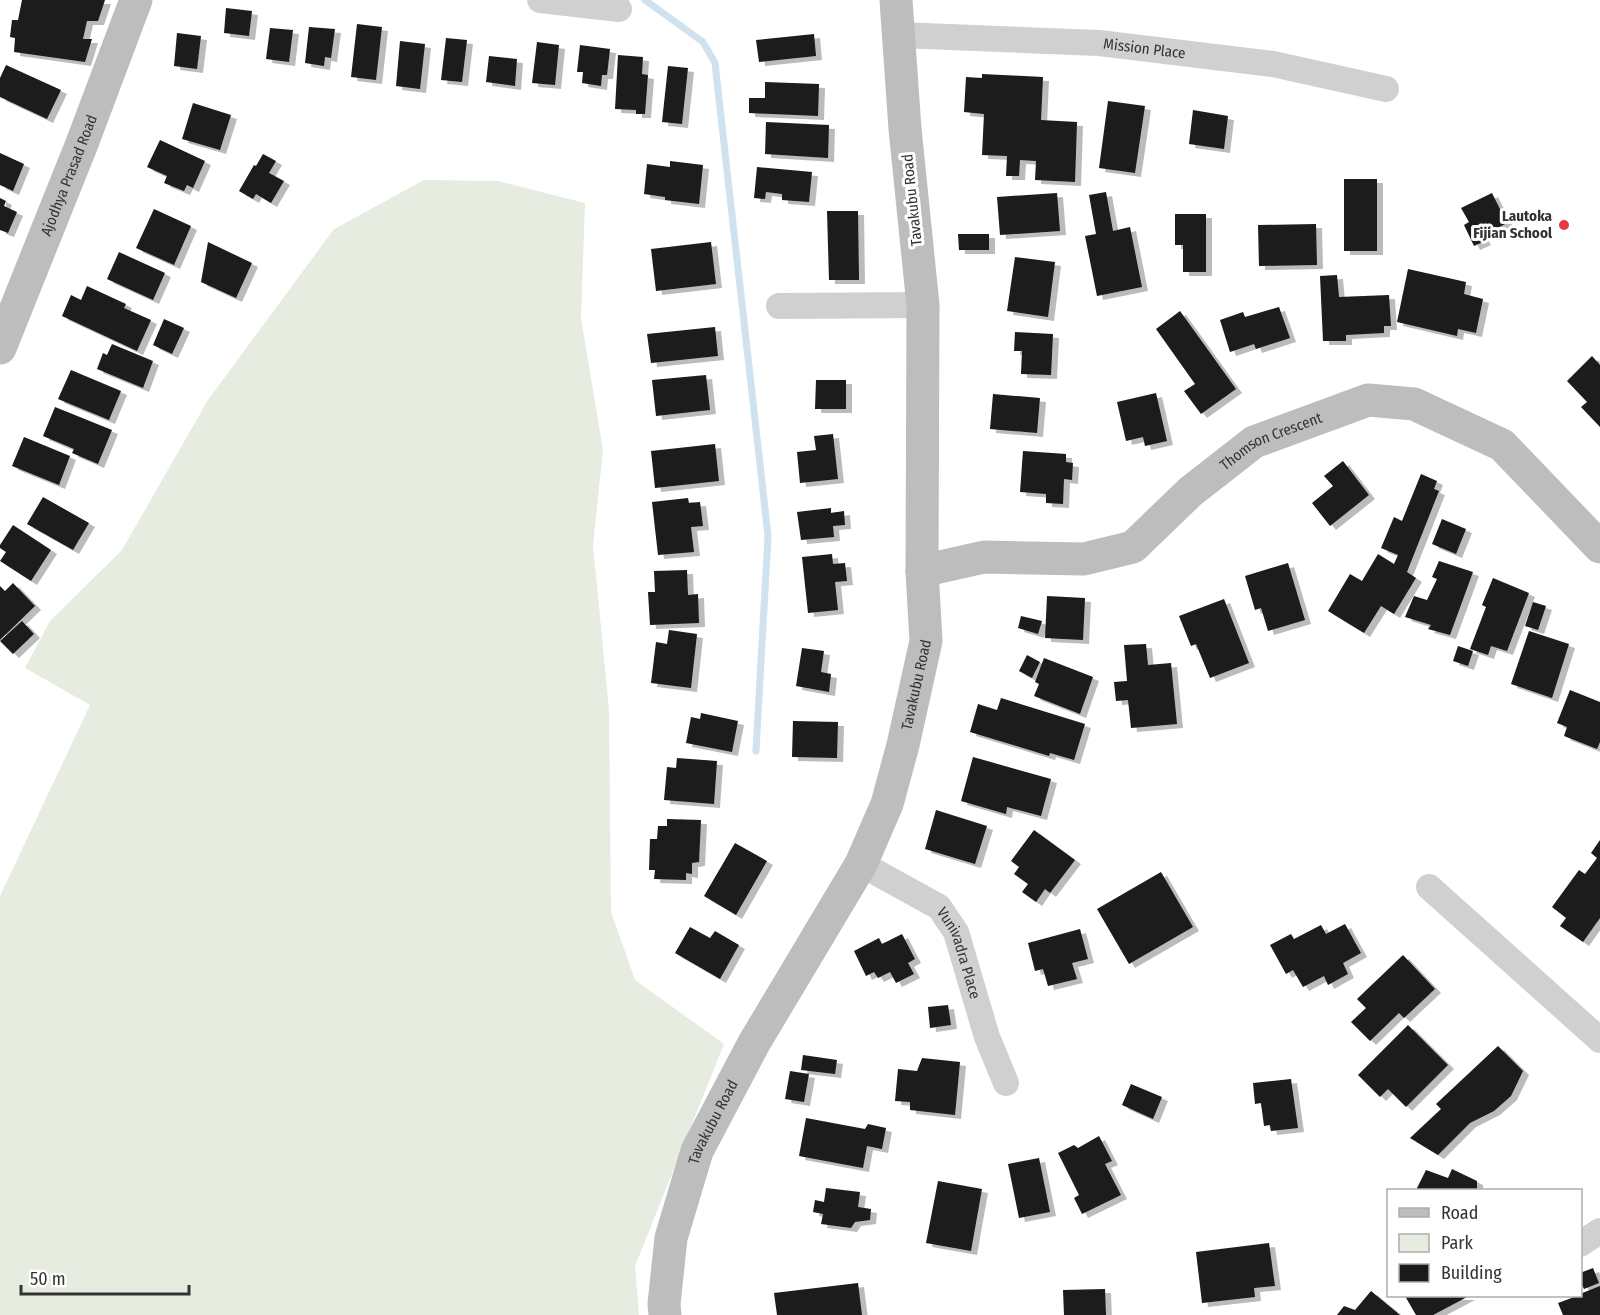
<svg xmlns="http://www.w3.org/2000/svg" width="1600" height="1315" font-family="'Fira Sans Condensed',sans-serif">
<defs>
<filter id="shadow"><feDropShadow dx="6" dy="4" stdDeviation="0" flood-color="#0004"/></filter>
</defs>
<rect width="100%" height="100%" fill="#fff"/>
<path fill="#e6ecdf" d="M424,180L498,181L585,203L581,318L603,450L593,545L609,710L611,912L635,980L724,1044L635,1266L639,1315H0V896L90,705L25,668L50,621L122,550L208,400L334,229Z"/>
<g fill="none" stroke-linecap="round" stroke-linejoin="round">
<path stroke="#cfe2ee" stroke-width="7" d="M645,0L703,42L715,63L768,536L756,751"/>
</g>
<path fill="#1a1a1a" filter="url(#shadow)" d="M22,0H105L98,21H87L83,39H92L85,62L14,52L15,38L10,37L12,20H18Z
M226,8L252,11L249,36L224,33Z
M357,24L382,27L376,80L351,77Z
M309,27L335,29L331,58L325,57L324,66L305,63Z
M270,28L293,30L289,62L266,59Z
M177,33L201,36L197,69L174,66Z
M814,34L816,56L759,62L756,40Z
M446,38L467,40L462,82L441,80Z
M400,41L425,44L420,89L396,86Z
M537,42L559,45L555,85L532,83Z
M580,45L610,49L607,75H602L601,86L582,83L583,72H577Z
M618,55L643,57L642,74L648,75L645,114H636V110L615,109Z
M489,56L517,59L515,86L486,82Z
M6,65L61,90L47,119L0,97V78Z
M668,66L688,68L682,124L662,122Z
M982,74L1043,77L1041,120L1077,122L1075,182L1035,180L1036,161L1020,160L1019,176H1006L1007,156L982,155L984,114L964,112L966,77L982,78Z
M765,82L819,84L818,116L749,113V98H765Z
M1108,101L1145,106L1135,173L1099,168Z
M193,103L231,115L220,150L182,139Z
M1193,110L1228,116L1224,149L1189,144Z
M766,122L829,125L828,158L765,154Z
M160,140L205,161L193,188L187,185L184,191L164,183L167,176L147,167Z
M0,153L24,164L13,191L0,185Z
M263,154L276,161L269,173L284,181L271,203L256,194L253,199L239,191L254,165L256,166Z
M670,161L703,165L699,204L665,200V197L644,194L647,164L670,167Z
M757,167L812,172L809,202L782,200V194L766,192L765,199L754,198Z
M1344,179H1377V251H1344Z
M1106,192L1113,231L1130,227L1142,287L1097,296L1085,236L1096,234L1089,195Z
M1057,193L1060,231L1000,235L997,197Z
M1492,193L1507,223L1482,236L1485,241L1474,246L1464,225L1469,222L1461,208Z
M0,198L6,201L4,206L17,212L8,233L0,230Z
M154,209L191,226L174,265L136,248Z
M827,211H858L859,280H829Z
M1175,214H1206V272H1183V245H1175Z
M1316,224L1317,265L1259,266L1258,225Z
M958,234H989V250H959Z
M208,242L252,263L236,298L201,282Z
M711,242L716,284L656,291L651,249Z
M119,252L165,273L153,300L107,279Z
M1015,257L1055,262L1048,317L1007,311Z
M1408,269L1466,282L1464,294L1483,299L1476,333L1458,329L1457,336L1397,322Z
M1337,275L1339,297L1389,295L1391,326H1384V333L1346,335V341H1323L1320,276Z
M87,286L126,304L124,308L151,320L137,351L62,316L71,295L81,300Z
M1279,307L1290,338L1256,349L1254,344L1230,352L1220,320L1243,312L1245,317Z
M1180,311L1236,389L1201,414L1184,391L1195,384L1156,329Z
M164,319L184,328L172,354L153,345Z
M715,327L718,356L651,363L647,334Z
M1015,332L1053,334L1051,375L1021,374L1022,351H1014Z
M112,344L153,361L143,388L97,369L103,353L107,355Z
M1592,356L1600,365V427L1581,407L1587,402L1567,381Z
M71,370L121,391L109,420L58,399Z
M706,375L710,410L656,416L652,380Z
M816,380H846V409H815Z
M1156,393L1167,441L1145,446L1143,437L1126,441L1117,402Z
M993,394L1040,398L1037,433L990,429Z
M55,407L112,430L98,464L72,453L74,449L43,436Z
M833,434L838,479L800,483L797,452L816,450L814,436Z
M24,437L70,456L59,485L12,466Z
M715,444L719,481L655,488L651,451Z
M1023,451L1066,454V462L1073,463L1072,480L1064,479L1063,504L1046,503V494L1020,492Z
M1343,461L1369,495L1330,526L1312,503L1333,486L1324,476Z
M1421,474L1437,481L1434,489L1439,491L1407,572L1416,578L1394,614L1381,606L1364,633L1328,611L1350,574L1362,581L1378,554L1394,564L1398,555L1381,548L1394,517L1402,521Z
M43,497L89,523L73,550L27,524Z
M688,498L689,503L700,502L703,526L691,527L694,552L658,555L652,502Z
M831,508V513L844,511L845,525L833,526L834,537L801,540L797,512Z
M1442,519L1466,529L1456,554L1432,544Z
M13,525L51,550L31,581L0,561L6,552L0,548V545Z
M832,554L833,564L845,563L847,581L835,582L838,610L808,613L802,557Z
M1439,561L1473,572L1450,635L1428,629L1431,625L1405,617L1414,596L1427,600L1437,579L1432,577Z
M1288,563L1305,620L1268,631L1261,608L1255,610L1245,576Z
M687,570L688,595L698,594L699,623L650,625L648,592H655L654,571Z
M1493,578L1529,593L1507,651L1491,646L1488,655L1470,649L1486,607L1482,605Z
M13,583L35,606L0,640V586L5,591Z
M1047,596L1085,598L1083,640L1045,638Z
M1224,599L1249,663L1210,678L1196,644L1191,646L1179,616Z
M1533,602L1546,606L1538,630L1525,626Z
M1021,616L1042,621L1038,634L1018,628Z
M22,621L34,634L13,654L0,641Z
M669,630L697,634L691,688L651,683L656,642L667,644Z
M1529,631L1569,644L1552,698L1511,684Z
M1146,644L1148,665L1171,663L1177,724L1131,728L1128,700L1116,701L1114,682L1127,681L1124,645Z
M1458,646L1473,651L1468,666L1453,661Z
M802,648L824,651L821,672L831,674L829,692L796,686Z
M1027,655L1040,662L1032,678L1019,671Z
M1044,658L1093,677L1080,714L1034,696L1039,684L1035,682Z
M1570,690L1600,702V742L1597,749L1564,736L1567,727L1557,723Z
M1001,698L1085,724L1074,760L1050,753L1049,756L970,732L978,704L997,710Z
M701,713L738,721L732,752L686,743L691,717L700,719Z
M793,721L838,722L837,758L792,757Z
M973,757L1051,779L1041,816L1007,807L1006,814L961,801Z
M677,758L717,761L714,804L664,800L667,767L676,768Z
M936,810L987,826L975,864L925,849Z
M667,819L701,820L699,862L692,863V874L686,873V880L654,879L655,870H649L650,839H657L658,826H667Z
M1034,830L1075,860L1050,893L1045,889L1036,902L1022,892L1028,884L1014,874L1019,867L1011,861Z
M1600,840V918L1583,942L1560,926L1566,918L1552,907L1579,870L1585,874L1597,858L1591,853Z
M735,843L767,861L736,915L704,896Z
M1161,872L1193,927L1129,964L1097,909Z
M1345,924L1361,953L1343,963L1348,974L1328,985L1324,976L1303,987L1293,970L1286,974L1270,945L1291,934L1294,939L1321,925L1326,934Z
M690,927L710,938L715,931L739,945L720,979L675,953Z
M1080,929L1088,959L1072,963L1077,979L1048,986L1043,969L1035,971L1028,943Z
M902,934L915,959L908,963L914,974L896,983L890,972L878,978L874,972L866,976L854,951L879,938L882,944Z
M1403,955L1435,989L1404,1018L1399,1013L1370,1041L1351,1022L1366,1008L1357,999Z
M948,1005L951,1025L930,1028L928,1007Z
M1408,1025L1448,1065L1406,1107L1388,1089L1380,1097L1358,1075Z
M1498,1046L1523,1071L1511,1096L1494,1111L1470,1123L1438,1155L1410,1138L1441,1109L1436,1104Z
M803,1055L837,1060L835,1074L801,1070Z
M922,1058L960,1062L955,1115L910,1110V1102L895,1101L898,1069L917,1071Z
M790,1071L809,1074L804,1102L785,1099Z
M1291,1079L1298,1128L1271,1131L1270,1125L1264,1126L1261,1103L1255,1104L1253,1083Z
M1131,1084L1162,1097L1153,1119L1122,1105Z
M806,1118L865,1129L868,1124L886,1128L882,1149L867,1146L863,1168L799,1156Z
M1099,1136L1112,1161L1105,1164L1121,1195L1082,1214L1074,1198L1079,1195L1058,1153L1074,1145L1078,1148Z
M1039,1158L1050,1212L1019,1218L1008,1164Z
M1452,1169L1477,1181V1190H1416L1426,1170L1448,1178Z
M938,1181L982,1189L971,1251L926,1243Z
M826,1188L860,1192L858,1207L871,1209L870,1220L855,1222L851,1228L821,1224L823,1214L813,1212L815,1200L824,1202Z
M1269,1243L1275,1286L1254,1288L1255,1297L1202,1303L1196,1252Z
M1593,1268L1599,1283L1584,1289L1580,1281V1273Z
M858,1283L862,1315H777L774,1293Z
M1600,1286V1315H1563L1558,1303L1577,1296H1580V1294Z
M1105,1289L1106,1315H1064L1063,1290Z
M1371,1291L1400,1315H1337L1344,1306L1355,1310Z
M1405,1296H1469L1433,1315H1416Z"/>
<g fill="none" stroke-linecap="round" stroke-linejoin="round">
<g stroke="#d0d0d0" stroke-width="26">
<path d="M540,0L619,9"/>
<path id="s1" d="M899,35L1099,43L1273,64L1386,89"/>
<path d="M779,306L923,305"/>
<path id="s2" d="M861,864L939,907L956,932L987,1037L1006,1083"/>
<path d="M1429,887L1600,1040"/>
<path d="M1580,1244L1600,1231"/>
</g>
<g stroke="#bdbdbd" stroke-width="33">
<path id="s3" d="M0,348L81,146L136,0"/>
<path id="s4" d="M922,571L984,557L1084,559L1133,547L1190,492L1254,442L1368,400L1414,404L1502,445L1600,547"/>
<path id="s5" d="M665,1315L664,1304L671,1238L697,1151L754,1043L861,864L887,804L903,745L926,641L922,571L923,305L905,129L896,0"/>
</g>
</g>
<circle fill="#e63946" stroke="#fff" stroke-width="2" cx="1564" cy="225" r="6"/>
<g text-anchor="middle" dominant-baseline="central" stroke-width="6" stroke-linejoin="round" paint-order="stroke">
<g font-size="15" fill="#333" stroke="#fff">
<text stroke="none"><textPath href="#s1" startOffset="246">Mission Place</textPath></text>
<text stroke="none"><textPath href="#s3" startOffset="186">Ajodhya Prasad Road</textPath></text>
<text transform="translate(912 200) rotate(-96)">Tavakubu Road</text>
<text stroke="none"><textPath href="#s4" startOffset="390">Thomson Crescent</textPath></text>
<text stroke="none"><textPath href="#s5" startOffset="687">Tavakubu Road</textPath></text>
<text stroke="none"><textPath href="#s2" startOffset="140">Vunivadra Place</textPath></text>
<text stroke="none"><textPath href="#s5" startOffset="201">Tavakubu Road</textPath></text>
</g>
<g font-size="15" font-weight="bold" fill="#333" stroke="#fff" text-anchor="end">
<text x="1552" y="216">Lautoka<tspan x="1552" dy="17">Fijian School</tspan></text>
</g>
</g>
<rect x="1387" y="1189" width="195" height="108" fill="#ffffff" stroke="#adadad" stroke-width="1.5"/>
<rect x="1399" y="1208" width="30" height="9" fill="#bdbdbd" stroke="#adadad" stroke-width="1.5"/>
<text x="1441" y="1219" font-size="18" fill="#333333">Road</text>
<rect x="1399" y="1234" width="30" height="18" fill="#e6ecdf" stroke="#adadad" stroke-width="1.5"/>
<text x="1441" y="1249" font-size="18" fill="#333333">Park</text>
<rect x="1399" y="1264" width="30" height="18" fill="#1a1a1a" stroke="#adadad" stroke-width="1.5"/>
<text x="1441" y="1279" font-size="18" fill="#333333">Building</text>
<path d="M21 1285v9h168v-9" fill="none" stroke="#333333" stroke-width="3"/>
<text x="30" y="1285" font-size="18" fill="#333333" stroke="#ffffff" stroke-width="4.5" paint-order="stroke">50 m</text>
</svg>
